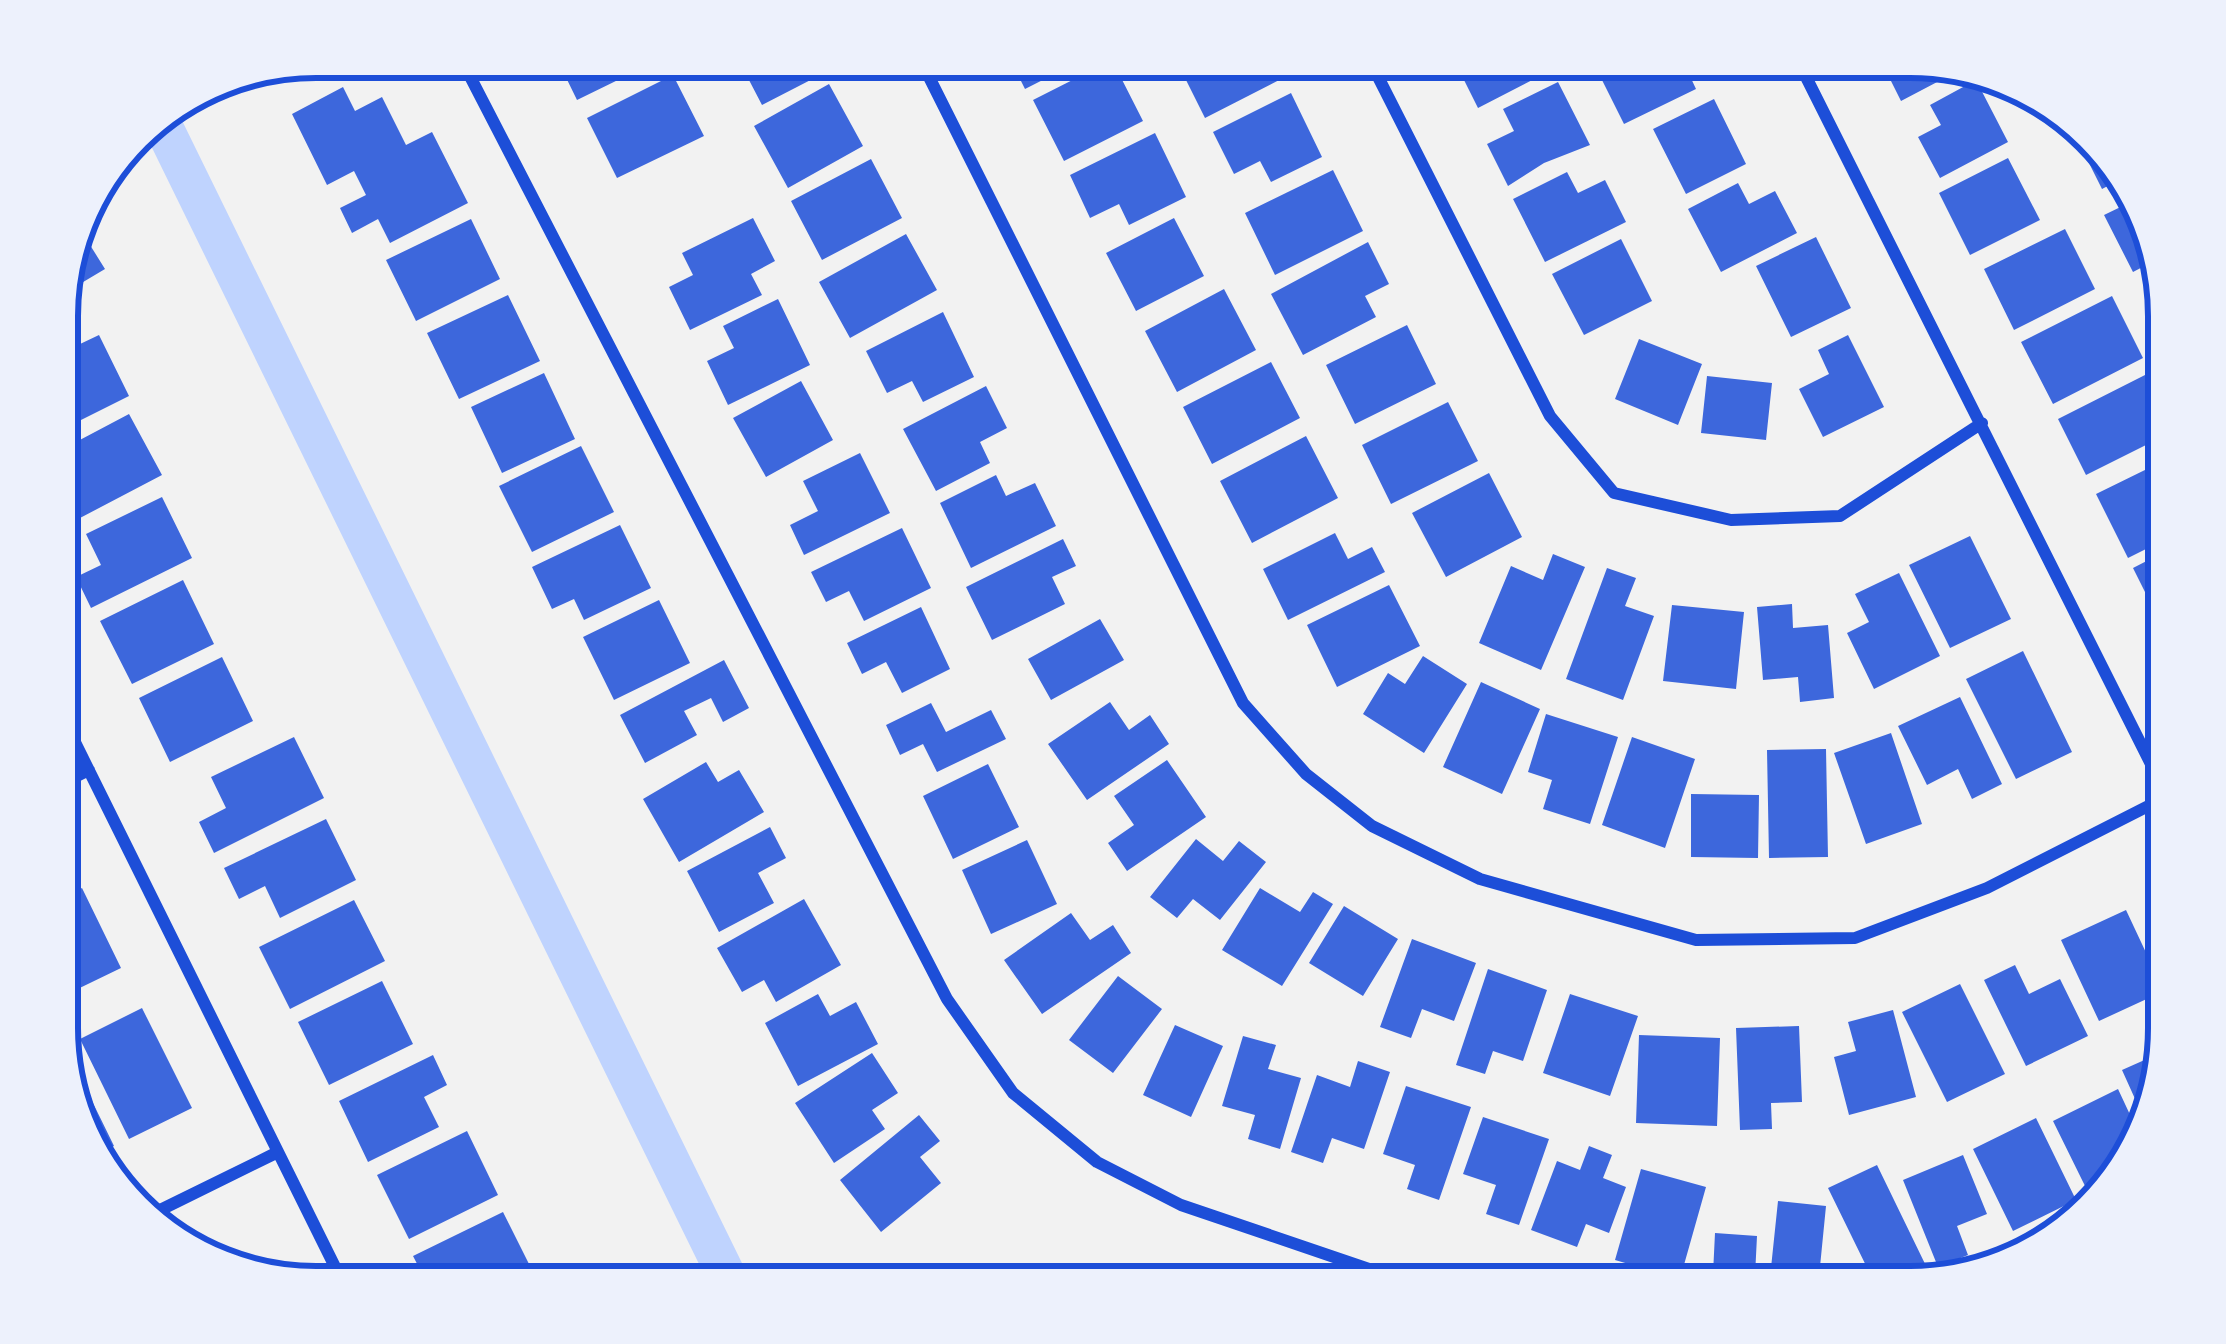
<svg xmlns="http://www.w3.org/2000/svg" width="2226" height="1344" font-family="'Public Sans',sans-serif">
<rect width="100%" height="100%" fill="#f2f2f2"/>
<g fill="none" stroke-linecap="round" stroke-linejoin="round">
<path stroke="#bfd3fe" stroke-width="39" d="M151,118L164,128L732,1287"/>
</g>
<path fill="#3d67dc" d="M556,57H665L577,100Z
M737,57H821L828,71L762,105Z
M1009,57H1088L1025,89Z
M1275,57L1285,77L1205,118L1175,58Z
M1474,57H1535L1544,74L1478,108L1457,66Z
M1608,57H1681L1696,89L1624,124L1594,64Z
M1907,57H1911L1960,70L1901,101L1886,71Z
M1112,60L1143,121L1064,161L1033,100Z
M673,75L704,136L617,178L587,118Z
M1976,80L2008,142L1940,178L1918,137L1941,125L1930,105Z
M1558,82L1590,145L1544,163L1508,186L1487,144L1514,131L1503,109Z
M829,84L863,146L788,188L754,126Z
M343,87L355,111L382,97L406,145L432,132L468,203L390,243L378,219L352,233L340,208L366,195L354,171L327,185L292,114Z
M1291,93L1322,157L1271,182L1260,161L1234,174L1213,132Z
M1714,99L1746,164L1686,194L1653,129Z
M2080,129L2126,173L2127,176L2102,189L2074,133Z
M1155,133L1186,197L1129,225L1119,204L1090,218L1070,175Z
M2008,158L2040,220L1970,255L1939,193Z
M871,159L902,218L822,260L791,201Z
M1333,170L1363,231L1275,275L1245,213Z
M1567,172L1578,193L1605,180L1626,222L1545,262L1513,199Z
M1738,183L1749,204L1775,191L1797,233L1721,272L1688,209Z
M2135,200L2156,260L2133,272L2104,215Z
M753,218L775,261L751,274L762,295L690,330L669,287L693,275L682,253Z
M1174,218L1204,276L1136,311L1106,253Z
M471,219L500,279L416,321L386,260Z
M80,229L105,269L63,294L80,322L59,335V283L74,232Z
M2065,229L2095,289L2014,330L1984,269Z
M906,234L937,290L850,338L819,282Z
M1816,237L1851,308L1791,337L1756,266Z
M1621,239L1652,301L1584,335L1552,274Z
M1368,242L1389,284L1365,296L1376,317L1303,355L1271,294Z
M1224,289L1256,350L1177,392L1145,331Z
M508,295L540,361L459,399L427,333Z
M2112,296L2143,358L2053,404L2021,342Z
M2168,297V341L2151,306Z
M778,299L810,365L728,405L707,361L734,348L723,326Z
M943,312L974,377L923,402L912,381L887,393L866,351Z
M1407,325L1436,384L1355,424L1326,365Z
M99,335L129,396L59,431V354Z
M1848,335L1884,407L1823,437L1799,389L1829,374L1818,350Z
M1639,339L1702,364L1678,425L1615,399Z
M1271,362L1300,418L1212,464L1183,407Z
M544,373L575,439L502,473L471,407Z
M2145,375L2168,423V434L2086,475L2058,419Z
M1707,376L1772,383L1766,440L1701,433Z
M801,381L833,440L766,477L733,418Z
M986,386L1007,428L980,442L990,463L936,491L903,429Z
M1448,402L1478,461L1391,504L1362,445Z
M129,414L162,475L59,529V451Z
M1306,436L1338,498L1252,543L1220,481Z
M581,446L614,512L532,552L499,486Z
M860,453L890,513L804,555L790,525L818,511L803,481Z
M2149,468L2159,490L2168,485V538L2128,558L2096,494Z
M1489,473L1522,537L1446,577L1412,513Z
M996,475L1006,496L1035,483L1056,526L971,568L940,503Z
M162,497L192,558L91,608L76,577L101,565L86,534Z
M620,525L651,588L584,620L574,599L552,609L532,567Z
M902,528L931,588L864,621L849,591L826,602L811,572Z
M1335,533L1348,559L1372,547L1385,572L1288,620L1263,569Z
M1970,536L2011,619L1950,648L1909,565Z
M1063,539L1076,566L1052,577L1065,604L992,640L966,587Z
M2168,550V605L2155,612L2133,568Z
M1553,554L1585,567L1541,670L1479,643L1511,566L1543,580Z
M1607,568L1636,578L1625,606L1654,616L1623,700L1566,679Z
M1899,573L1940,656L1874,689L1847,633L1869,622L1855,594Z
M183,580L214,644L132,684L100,621Z
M1389,585L1420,646L1337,687L1307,625Z
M659,600L690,663L614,700L583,637Z
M1792,604L1793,628L1828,625L1834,698L1800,702L1798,677L1763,680L1757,607Z
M1672,605L1744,612L1736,689L1663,681Z
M921,607L950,669L902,693L886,662L862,674L847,643Z
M1100,619L1124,660L1051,700L1028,659Z
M2023,651L2072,752L2016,779L1966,679Z
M1423,656L1467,684L1424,753L1363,714L1388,673L1405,684Z
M222,657L253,721L170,762L139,698Z
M724,660L749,708L723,722L711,698L684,711L697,735L645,763L620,715Z
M1481,682L1540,709L1502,794L1443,767Z
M1960,697L2002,784L1972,799L1958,769L1927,785L1898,726Z
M1110,702L1129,730L1150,715L1169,744L1087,800L1048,744Z
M931,703L946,732L991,710L1006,739L937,772L923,744L900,755L886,725Z
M1546,714L1618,737L1590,824L1543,809L1552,780L1528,772Z
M1891,733L1922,824L1866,844L1834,753Z
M294,737L324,798L214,853L199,822L226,808L211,777Z
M1632,737L1695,759L1665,848L1602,825Z
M1826,749L1828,857L1769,858L1767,750Z
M1167,760L1206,817L1127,871L1108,843L1134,825L1114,796Z
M706,762L718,782L739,770L764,812L679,862L643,799Z
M988,764L1019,827L953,859L923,796Z
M1691,794L1759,795L1758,858L1691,857Z
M326,819L356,880L280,918L265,886L239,899L224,868Z
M770,827L786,858L758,873L774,903L719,932L687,871Z
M1196,839L1223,861L1239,841L1266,862L1220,920L1193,899L1177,918L1150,897Z
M1027,840L1057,904L991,934L962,870Z
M82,888L121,968L59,998V900Z
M1260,888L1300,912L1313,892L1333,904L1282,986L1222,950Z
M804,899L841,965L776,1002L764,980L742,992L717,948Z
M354,900L385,961L290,1009L259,947Z
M1344,906L1398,939L1363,996L1309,963Z
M2126,910L2164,991L2099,1021L2061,940Z
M1071,913L1090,940L1113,925L1131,953L1042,1014L1004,960Z
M2168,915V965L2149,924Z
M1412,939L1476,963L1454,1021L1422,1009L1411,1038L1380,1027Z
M2015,965L2029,994L2060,979L2088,1036L2026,1066L1984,980Z
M1488,969L1547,990L1523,1061L1493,1051L1485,1074L1456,1065Z
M1118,976L1162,1009L1113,1073L1069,1040Z
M382,981L413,1044L329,1085L298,1022Z
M1960,984L2005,1074L1947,1102L1902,1012Z
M818,994L830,1016L856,1002L878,1044L798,1086L765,1023Z
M1570,994L1638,1016L1610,1096L1543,1073Z
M142,1008L192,1108L129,1139L80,1039Z
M1893,1010L1916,1097L1849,1115L1834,1057L1856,1051L1848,1022Z
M1175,1025L1223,1046L1191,1117L1143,1095Z
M1799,1026L1802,1102L1771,1103L1772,1129L1740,1130L1736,1028Z
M1639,1035L1720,1038L1717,1126L1636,1123Z
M1243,1036L1276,1045L1268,1069L1301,1078L1280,1149L1248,1139L1255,1115L1222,1106Z
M2167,1050L2145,1121L2122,1070Z
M68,1052L114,1146L94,1156L59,1061V1056Z
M872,1053L898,1093L872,1110L885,1129L834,1163L795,1103Z
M433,1055L447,1085L424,1097L439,1127L368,1162L339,1101Z
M1358,1061L1390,1072L1364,1149L1332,1138L1323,1163L1291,1152L1317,1075L1350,1087Z
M1406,1086L1471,1107L1439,1200L1407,1189L1415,1165L1383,1154Z
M2118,1089L2139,1134L2118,1145L2128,1164L2086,1188L2053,1121Z
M919,1115L940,1141L920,1157L941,1183L881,1232L840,1180Z
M1483,1117L1549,1139L1519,1225L1486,1214L1496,1185L1463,1174Z
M2036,1118L2076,1200L2013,1231L1973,1149Z
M467,1131L498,1195L409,1239L377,1175Z
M1589,1146L1612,1155L1603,1178L1626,1187L1609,1233L1586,1224L1577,1247L1531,1230L1557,1161L1580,1170Z
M1963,1155L1987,1214L1957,1226L1968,1255L1938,1267L1903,1180Z
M1877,1165L1928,1270L1892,1286H1876L1828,1188Z
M1641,1169L1706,1187L1680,1279L1615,1260Z
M1778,1201L1826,1206L1818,1287H1769Z
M503,1212L533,1272L503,1287H429L413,1256Z
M1715,1233L1757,1236L1755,1276L1713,1274Z"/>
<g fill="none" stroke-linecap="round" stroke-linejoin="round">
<path stroke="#1d4ed8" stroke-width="12" d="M460,57L947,999L1013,1093L1097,1162L1181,1205L1422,1287
M919,57L1243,703L1306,774L1372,826L1480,879L1696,940L1855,938L1987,888L2168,796
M1368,57L1550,416L1614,493L1731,520L1840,516L1982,423
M1796,57L2167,796
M59,710L345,1287
M59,785L89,770
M148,1216L278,1152"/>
</g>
<path d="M0 0H2226V1344H0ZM316 78H1910A238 238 0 0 1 2148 316V1028A238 238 0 0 1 1910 1266H316A238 238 0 0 1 78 1028V316A238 238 0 0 1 316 78Z" fill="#edf1fc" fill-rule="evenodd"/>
<path fill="none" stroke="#1d4ed8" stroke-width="6" d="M316 78H1910A238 238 0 0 1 2148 316V1028A238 238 0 0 1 1910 1266H316A238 238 0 0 1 78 1028V316A238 238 0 0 1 316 78Z"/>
</svg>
